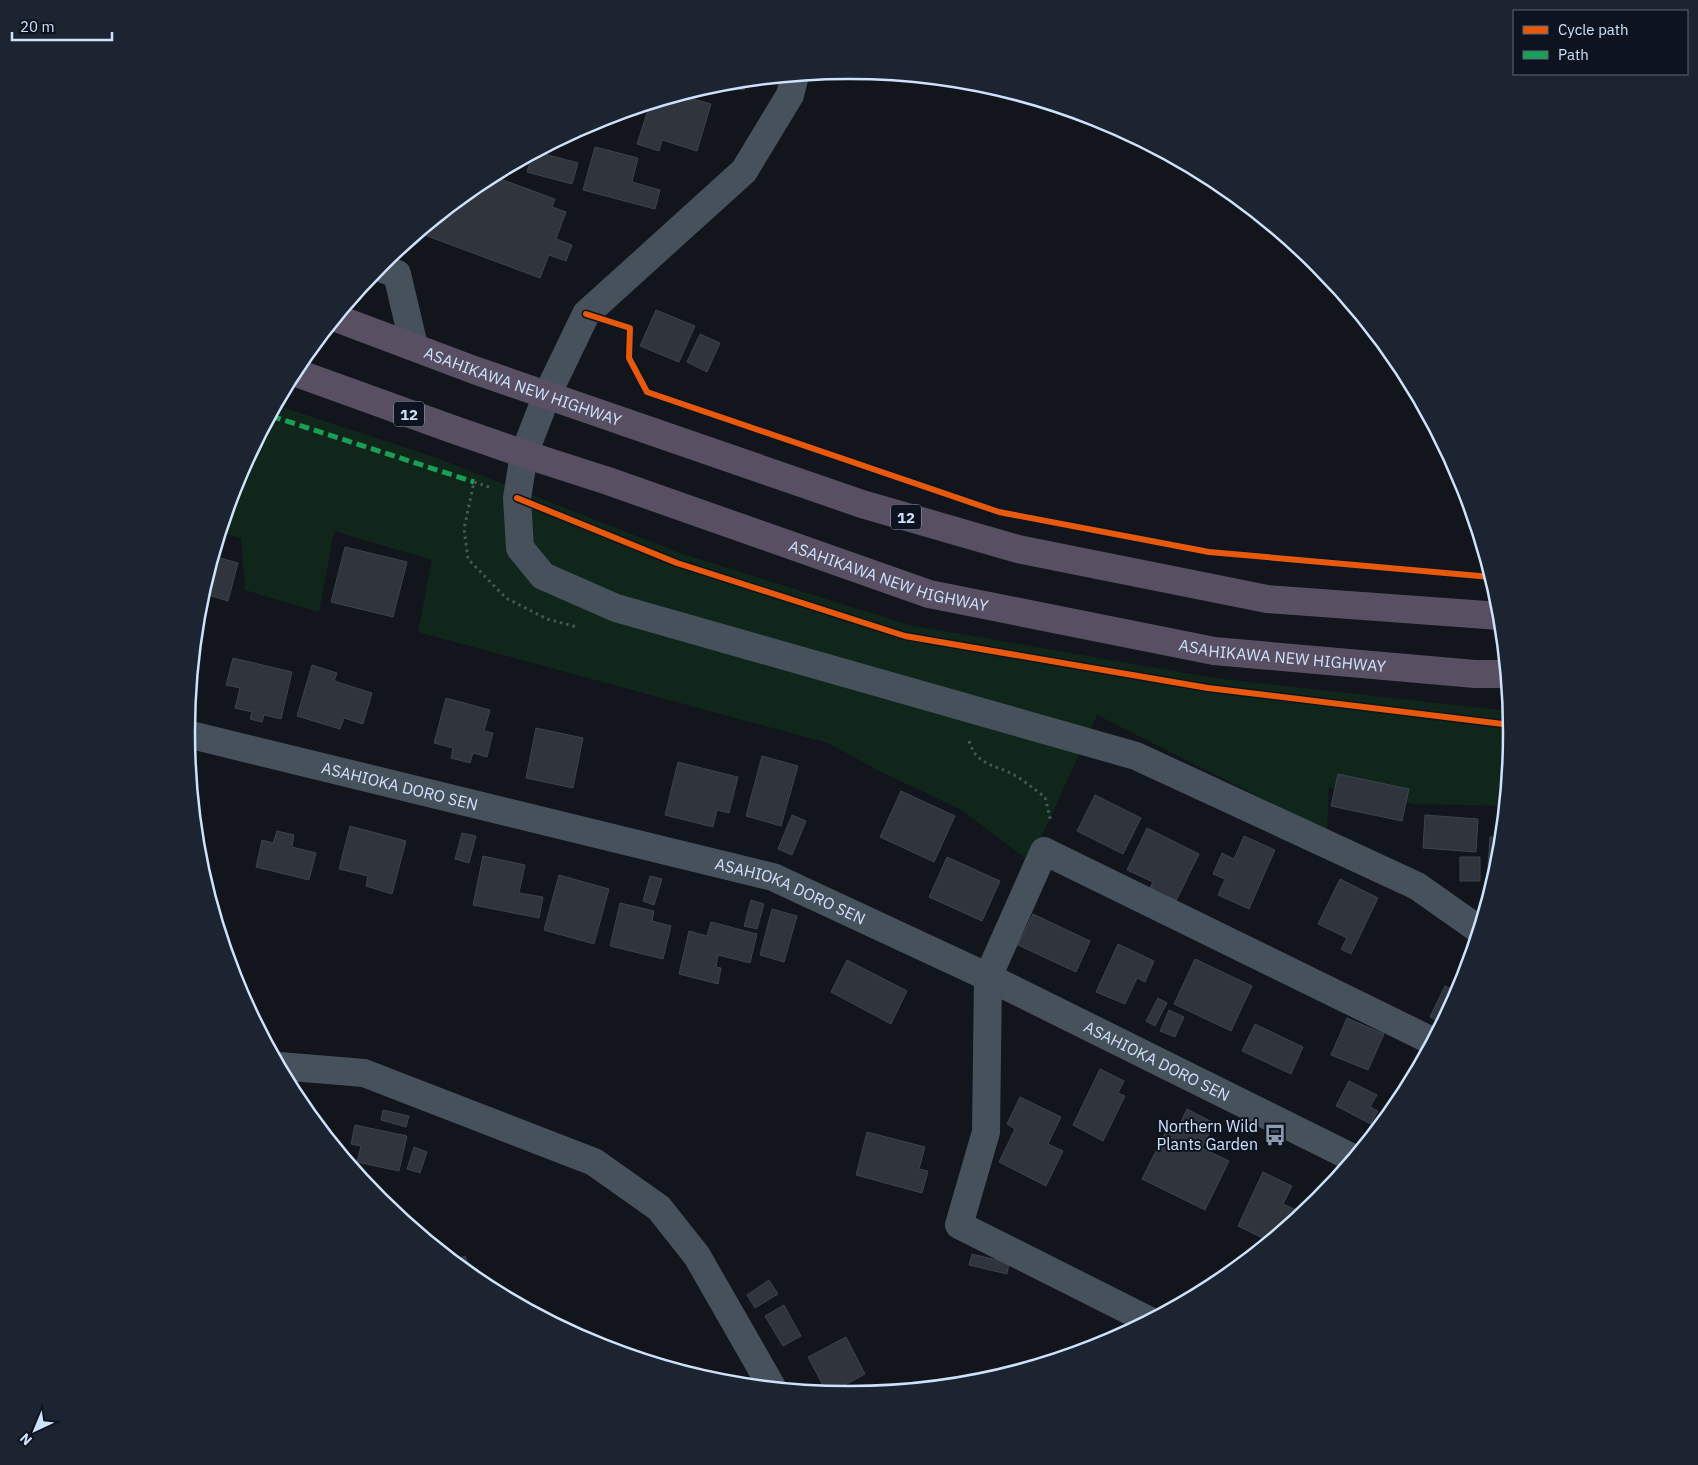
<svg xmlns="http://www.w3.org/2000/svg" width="1698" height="1465" font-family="'IBM Plex Sans',sans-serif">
<rect width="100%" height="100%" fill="#12151b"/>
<path fill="#11261b" d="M276,405L437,458L680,553L909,625L1214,678L1509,711L1511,733L1504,806L1414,804L1329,787L1327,831L1097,715L1030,862L962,810L881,772L828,743L418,632L432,560L334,531L319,612L245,590L241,538L221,533L237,479Z"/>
<path fill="#2f343d" stroke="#3c444e" d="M746,80L744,90L722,86L723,82Z
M680,95L711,104L697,151L662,140L659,151L637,144L650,104Z
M595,147L638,158L632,182L660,190L655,209L583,190Z
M537,152L578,163L572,184L527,172L532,155Z
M492,176L555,199L552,207L566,212L556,239L572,245L566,261L549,255L540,278L422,234L424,229L481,181Z
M656,310L695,326L679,362L640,346Z
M700,334L720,343L707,372L687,362Z
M345,547L407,562L393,617L331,602Z
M213,556L238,563L228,601L202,593Z
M233,658L292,672L281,719L264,715L262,722L250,719L252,712L235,708L240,688L226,685Z
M312,665L337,673L334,681L372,693L363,724L344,718L340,729L297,716Z
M446,698L490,710L484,731L493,733L487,757L473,753L470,763L451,758L453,748L434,743Z
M536,728L583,738L573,788L526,778Z
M762,756L798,766L781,826L746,816Z
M678,762L738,777L729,813L717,810L713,827L665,815Z
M1338,774L1409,789L1402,821L1331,806Z
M901,791L955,816L934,862L880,837Z
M1095,795L1141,818L1123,854L1077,831Z
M792,815L806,821L792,855L778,849Z
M1425,815L1478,819L1476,852L1423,848Z
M350,826L406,841L392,894L366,886L368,876L339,869Z
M1147,828L1199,854L1175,903L1149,890L1153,882L1127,870Z
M277,831L294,835L292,847L316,853L309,880L256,867L262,840L273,843Z
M462,833L476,836L469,863L455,859Z
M1244,836L1275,850L1249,909L1218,895L1225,879L1213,874L1222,853L1234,859Z
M1490,837L1501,838L1499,862L1493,881L1487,880Z
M483,856L525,865L519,893L543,897L539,918L473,905Z
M947,857L1000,881L982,921L929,897Z
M1460,857H1480V881H1460Z
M559,875L609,889L594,944L544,930Z
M650,876L662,879L654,905L643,901Z
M1340,879L1378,898L1351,954L1341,949L1347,938L1318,924Z
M751,900L764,904L757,929L744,926Z
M620,903L654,911L652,921L671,926L663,959L610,946Z
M772,909L797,916L784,962L760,955Z
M1033,914L1090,941L1076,972L1018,945Z
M711,922L757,934L750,963L718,955L716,967L721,968L718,984L679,974L689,931L707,936Z
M1118,944L1154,961L1145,982L1137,978L1125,1004L1096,992Z
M1195,959L1252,986L1231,1031L1174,1004Z
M847,960L907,991L891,1024L831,992Z
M1445,986L1458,992L1441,1023L1430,1017Z
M1158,998L1167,1003L1155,1026L1146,1021Z
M1169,1010L1184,1017L1175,1037L1160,1031Z
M1347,1018L1384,1034L1368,1070L1331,1055Z
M1255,1024L1303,1047L1291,1074L1242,1051Z
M1100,1069L1124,1081L1118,1093L1125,1096L1103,1141L1073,1125Z
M1349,1081L1377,1095L1370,1107L1378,1111L1371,1124L1336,1106Z
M1020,1097L1061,1117L1048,1144L1063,1151L1046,1186L999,1162L1015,1129L1007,1124Z
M1187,1109L1214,1123L1202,1148L1229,1161L1205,1210L1142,1179L1166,1131L1175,1135Z
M383,1110L409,1116L406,1127L381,1120Z
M355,1125L407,1136L399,1171L357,1162L361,1146L351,1144Z
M867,1132L925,1147L919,1169L928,1171L922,1193L856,1175Z
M414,1147L427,1152L420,1173L407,1169Z
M1263,1172L1292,1186L1283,1204L1303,1213L1269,1241L1238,1226Z
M972,1254L1009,1263L1007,1274L969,1265Z
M465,1256L473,1277L453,1261Z
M769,1280L778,1294L755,1308L747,1295Z
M784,1305L801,1336L783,1346L765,1316Z
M846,1337L865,1374L830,1393H827L808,1357Z"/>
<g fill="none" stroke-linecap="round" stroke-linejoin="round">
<path stroke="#455a57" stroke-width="3" stroke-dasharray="2.5 4" stroke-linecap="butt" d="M489,487L474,482L464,529L468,559L506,598L547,619L577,627
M969,741C977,767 996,764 1016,776C1026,782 1035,790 1045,797L1051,822"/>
<g stroke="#47515c" stroke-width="28">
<path d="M795,75L790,95L744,171L586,314L547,395L524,454L517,498L520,548L543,576L616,608L1136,756L1417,886L1478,929"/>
<path d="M378,267L397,274L414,346"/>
<path id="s1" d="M187,734L773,877L988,977L1353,1158"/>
<path d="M279,1066L364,1073L594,1162L659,1208L697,1256L772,1387"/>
<path d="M1148,1320L959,1225L986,1132L988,977L1044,851L1432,1041"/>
</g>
<g stroke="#584f63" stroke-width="28">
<path id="s2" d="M336,318L474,370L862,504L1018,549L1267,599L1500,616"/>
<path id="s3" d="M294,372L452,429L524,454L608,481L929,594L1214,651L1475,674H1506"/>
</g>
<path stroke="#1a9f57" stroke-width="5" stroke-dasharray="10 5" stroke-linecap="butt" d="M271,416L474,482"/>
<g stroke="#0e141f" stroke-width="9">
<path id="cycleway" d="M586,314L630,328L629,358L647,392L999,512L1209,552L1491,577
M517,498L677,563L905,636L1208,688L1511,725"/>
</g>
<use href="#cycleway" stroke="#e8590c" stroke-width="6"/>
</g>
<defs>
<g id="bus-bare" transform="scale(1.725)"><path d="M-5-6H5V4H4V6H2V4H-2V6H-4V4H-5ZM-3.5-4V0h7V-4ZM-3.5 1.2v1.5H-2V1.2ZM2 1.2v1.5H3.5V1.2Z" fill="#8c9aae" stroke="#0e141f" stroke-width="2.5" paint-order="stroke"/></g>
</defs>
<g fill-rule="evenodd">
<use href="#bus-bare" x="1275" y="1135"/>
</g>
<g text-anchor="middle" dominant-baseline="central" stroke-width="4" stroke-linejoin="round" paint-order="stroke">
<g fill="#0e141f" stroke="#94a4ba" stroke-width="1">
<rect x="394" y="401.5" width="30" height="25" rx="4"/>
<rect x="891" y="504.5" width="30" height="25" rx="4"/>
</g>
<g font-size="15" font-weight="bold" fill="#cee2fd">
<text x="409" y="414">12</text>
<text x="906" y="517">12</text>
</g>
<g font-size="16" fill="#cee2fd" stroke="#0e141f">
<text stroke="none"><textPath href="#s2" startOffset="199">ASAHIKAWA NEW HIGHWAY</textPath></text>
<text stroke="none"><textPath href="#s3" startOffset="629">ASAHIKAWA NEW HIGHWAY</textPath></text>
<text stroke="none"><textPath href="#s3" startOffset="1032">ASAHIKAWA NEW HIGHWAY</textPath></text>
<text stroke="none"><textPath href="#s1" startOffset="219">ASAHIOKA DORO SEN</textPath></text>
<text stroke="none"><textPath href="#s1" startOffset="624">ASAHIOKA DORO SEN</textPath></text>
<text stroke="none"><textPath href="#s1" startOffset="1029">ASAHIOKA DORO SEN</textPath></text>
</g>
<g font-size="16" fill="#cee2fd" stroke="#0e141f" text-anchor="end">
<text x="1258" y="1126">Northern Wild<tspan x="1258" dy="18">Plants Garden</tspan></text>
</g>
</g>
<path d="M0 0H1698V1465H0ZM848 79H850A653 653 0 0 1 1503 732V733A653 653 0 0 1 850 1386H848A653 653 0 0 1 195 733V732A653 653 0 0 1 848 79Z" fill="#1d2431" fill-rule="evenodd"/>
<path fill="none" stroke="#cee2fd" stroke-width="2.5" d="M848 79H850A653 653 0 0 1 1503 732V733A653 653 0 0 1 850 1386H848A653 653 0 0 1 195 733V732A653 653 0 0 1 848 79Z"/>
<rect x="1513" y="10" width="175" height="65" fill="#0e141f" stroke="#5b6678"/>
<rect x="1523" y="26" width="25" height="8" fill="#e8590c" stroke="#5b6678"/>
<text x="1558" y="35" font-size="15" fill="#cee2fd">Cycle path</text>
<rect x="1523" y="51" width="25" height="8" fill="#1a9f57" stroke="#5b6678"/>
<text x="1558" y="60" font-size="15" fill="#cee2fd">Path</text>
<g transform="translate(35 1430) rotate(224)" stroke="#0e141f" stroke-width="4" paint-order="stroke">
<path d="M0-4L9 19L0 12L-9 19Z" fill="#cee2fd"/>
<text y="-8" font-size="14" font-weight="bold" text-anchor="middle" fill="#cee2fd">N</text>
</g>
<path d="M12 32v8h100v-8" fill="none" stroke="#cee2fd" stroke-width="2.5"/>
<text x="20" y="32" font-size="15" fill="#cee2fd" stroke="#0e141f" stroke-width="4" paint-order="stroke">20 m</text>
</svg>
